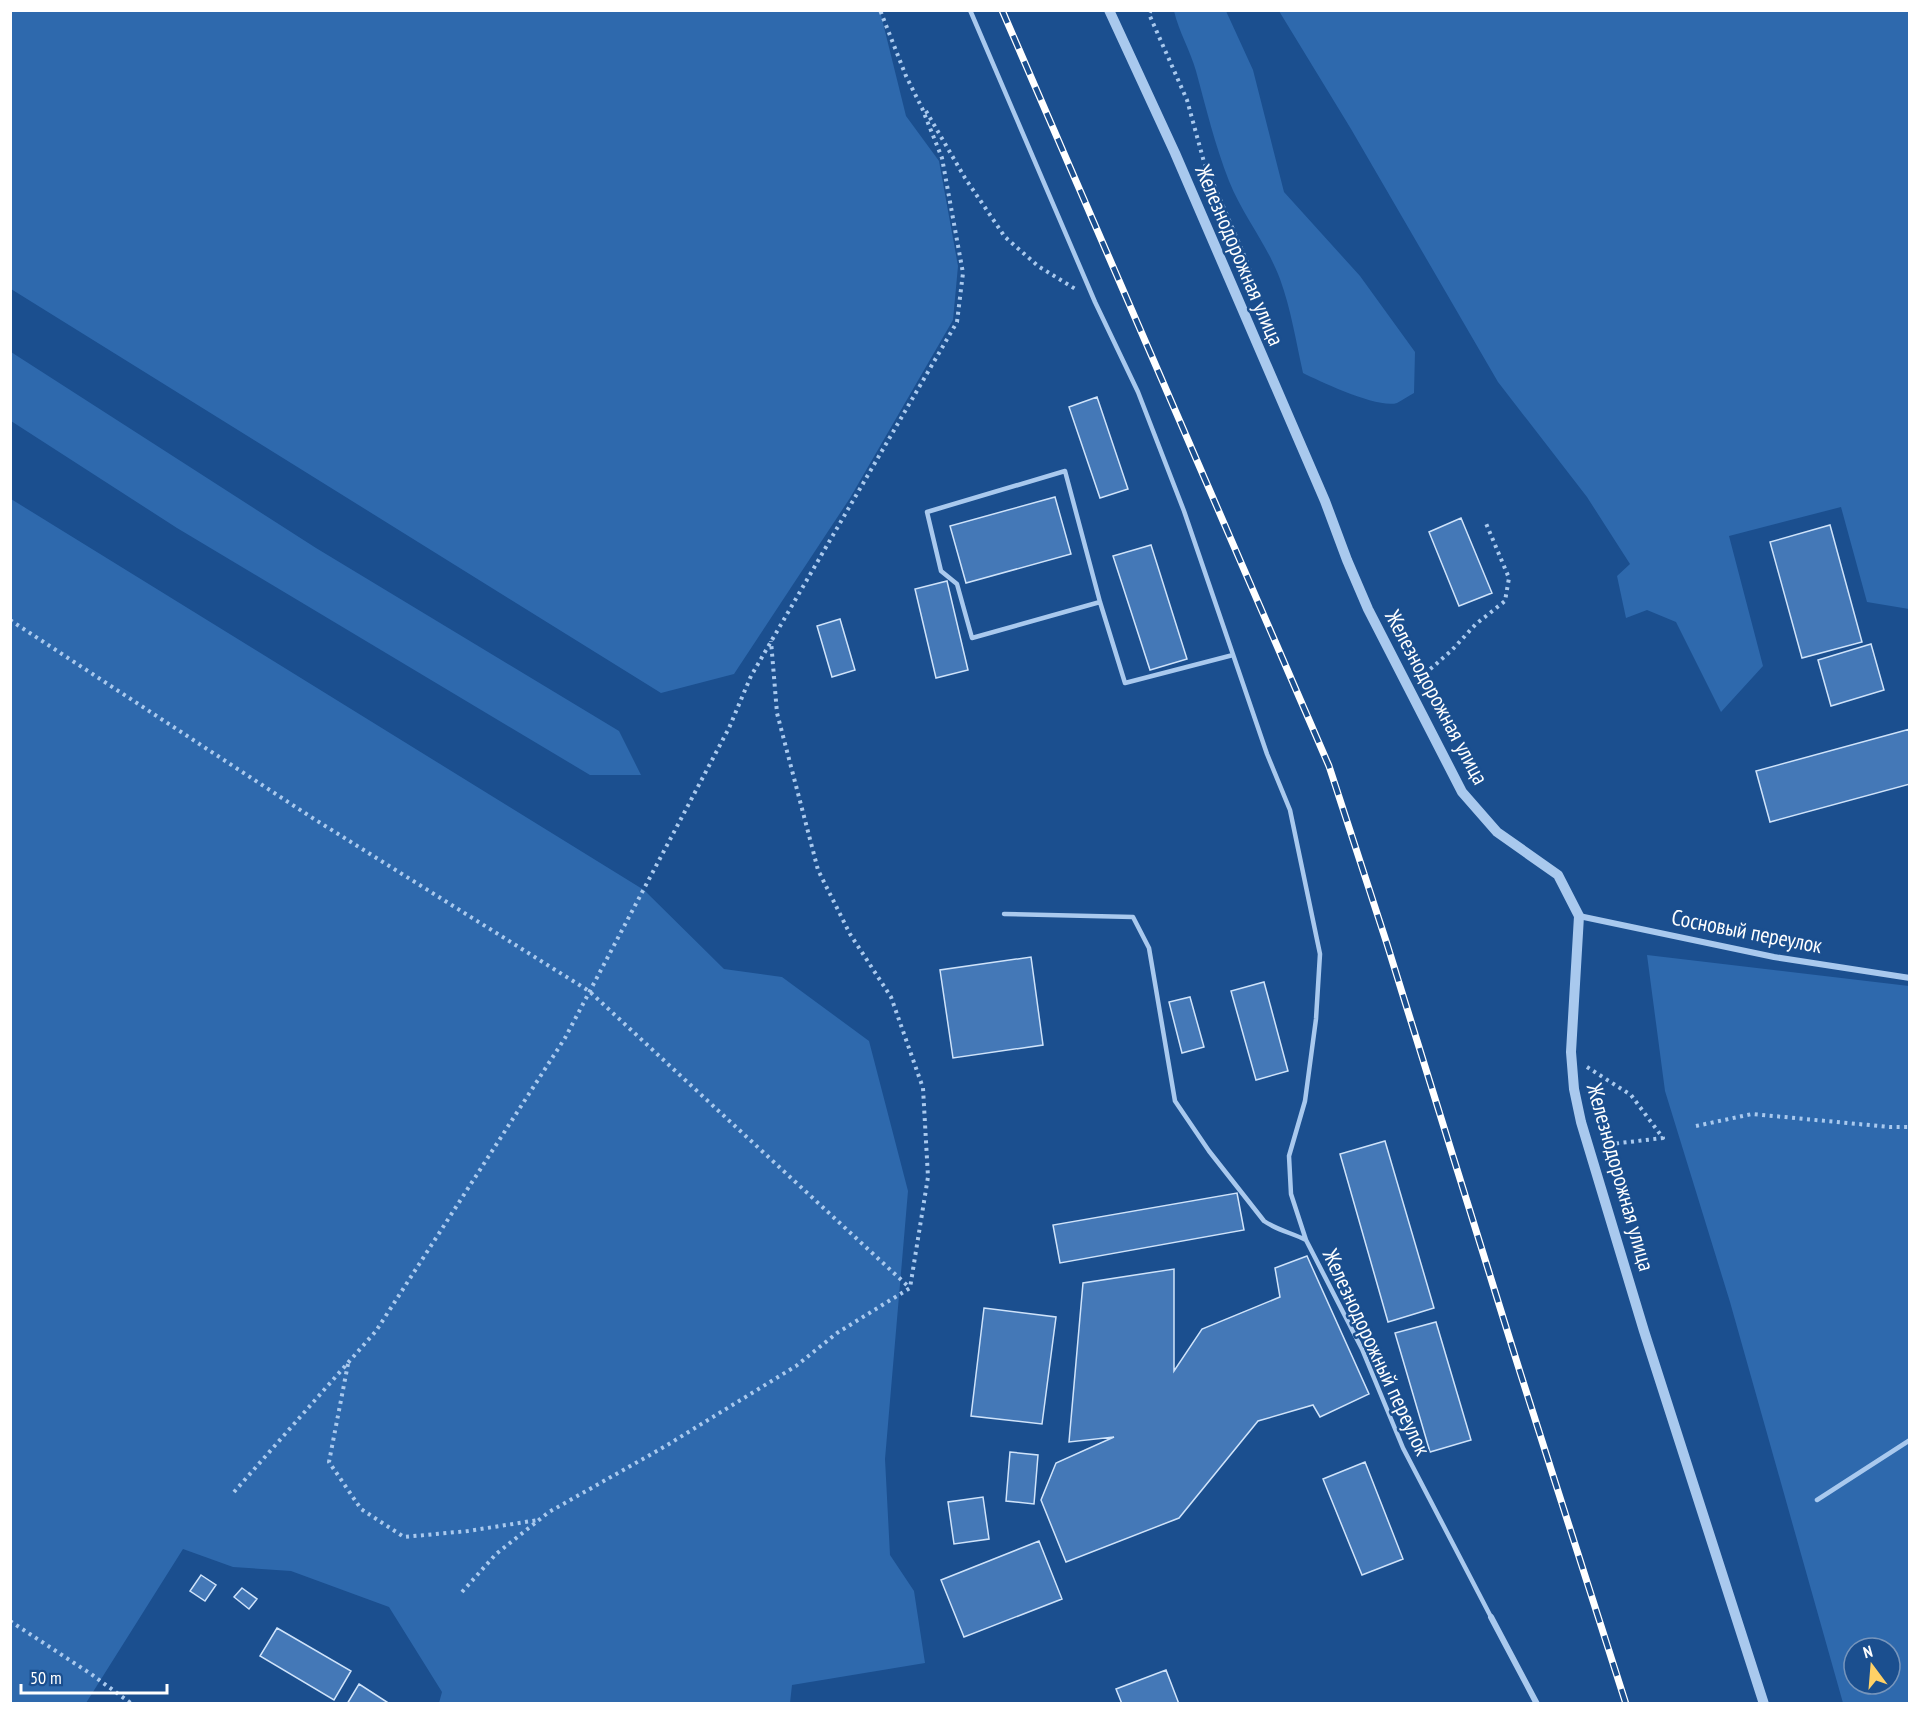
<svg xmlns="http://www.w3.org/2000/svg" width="1920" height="1714" font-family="'PT Sans Narrow',sans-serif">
<rect width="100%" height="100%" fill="#1b4f8f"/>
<path fill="#2e69ad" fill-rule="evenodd" d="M10,11H880L906,116L939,161L958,266L953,320L850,498L734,674L661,693L11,289Z
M1174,11H1226L1253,70L1284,192L1360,276L1415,352L1414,393C1408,396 1403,400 1397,403C1379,409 1321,382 1303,373C1296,342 1291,309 1280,279C1267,244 1243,216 1229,181C1215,145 1206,108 1196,71C1190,50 1179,32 1174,11Z
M1279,11H1909V609L1867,602L1841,507L1729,536L1763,666L1721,712L1676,622L1647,610L1626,618L1617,576L1630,564L1587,497L1498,382L1351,129Z
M11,352L316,548L619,731L641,775H590L177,528L11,421Z
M11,499L644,890L724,969L782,977L869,1041L908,1191L885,1459L890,1555L914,1591L925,1663L792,1685L790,1703H439L442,1692L389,1607L291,1571L233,1567L183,1549L86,1703H11Z
M1647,955L1909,986V1703H1843L1730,1302L1665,1091ZM1854,1648H1890V1684H1854Z"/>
<path fill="#4478b7" stroke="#cfe3fa" stroke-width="1.5" d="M1097,397L1128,489L1100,498L1069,407Z
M1055,497L1071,554L966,583L950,526Z
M1461,518L1492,593L1459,606L1429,532Z
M1830,525L1862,642L1802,658L1770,542Z
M1151,545L1187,659L1150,670L1113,556Z
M947,581L968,670L936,678L915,589Z
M840,619L855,670L832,677L817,626Z
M1871,644L1884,690L1831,706L1818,660Z
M1910,729V784L1770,822L1756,771Z
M1031,957L1043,1045L953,1058L940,970Z
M1264,982L1288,1071L1256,1080L1231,991Z
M1190,997L1204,1047L1182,1053L1169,1002Z
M1385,1141L1434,1308L1388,1322L1340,1154Z
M1237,1193L1244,1230L1060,1263L1053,1225Z
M1307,1256L1369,1394L1320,1417L1313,1405L1258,1421L1179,1518L1066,1562L1041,1500L1056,1463L1114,1437L1069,1442L1083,1283L1174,1269V1371L1202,1329L1280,1297L1275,1268Z
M984,1308L1056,1317L1042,1424L971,1416Z
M1436,1322L1471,1440L1430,1452L1395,1333Z
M1010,1452L1038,1455L1034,1504L1006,1501Z
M1365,1462L1403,1559L1362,1575L1323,1479Z
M983,1497L989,1539L954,1544L948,1502Z
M1039,1541L1062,1599L964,1637L941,1580Z
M201,1575L216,1585L205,1601L190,1591Z
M242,1588L257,1599L249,1609L234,1597Z
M277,1628L351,1671L334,1700L260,1656Z
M1166,1670L1179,1704H1122L1116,1689Z
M359,1684L390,1704H347Z"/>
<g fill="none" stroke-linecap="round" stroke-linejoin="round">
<path stroke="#a9c9ee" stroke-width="4" stroke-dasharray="3 4.5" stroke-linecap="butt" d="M1151,10L1149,14L1187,100L1204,162L1246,260L1274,340
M926,111L965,178L1005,237L1038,266L1077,290
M10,620L311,817L589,991L910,1288
M1419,679L1452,650L1476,624L1505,601L1509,578L1485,521
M1587,1067L1631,1095L1663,1138L1603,1145
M1696,1126L1752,1114L1890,1127H1910
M348,1364L329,1462L361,1509L404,1537L468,1531L538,1520
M234,1492L376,1331L565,1038L729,728L751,676L957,322L963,273L942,158L922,108L906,76L880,10
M462,1592L496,1554L549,1512L664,1447L796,1366L837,1333L910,1288L928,1177L923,1088L891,997L850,934L818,870L777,713L771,641
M10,1621L91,1674L132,1704"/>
<path stroke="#a9c9ee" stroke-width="4.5" d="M970,10L1095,302L1138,392L1184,511L1267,754L1290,810L1320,954L1316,1019L1305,1101L1289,1156L1291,1194L1306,1240
M1100,602L972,638L957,584L941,571L927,512L1065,471L1100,602L1125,683L1233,655
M1004,914L1133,917L1149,948L1175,1101L1209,1151L1264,1221C1277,1230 1292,1233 1306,1240L1362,1349L1403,1448L1491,1617
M1817,1500L1910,1440"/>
<path stroke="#a9c9ee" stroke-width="6" d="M1579,916L1774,957L1910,978
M1491,1617L1537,1704"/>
<path stroke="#a9c9ee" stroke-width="10" d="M1109,10L1175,153L1325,501L1347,560L1368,609L1462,792L1497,832L1558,875L1579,916L1571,1052L1574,1089L1581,1122L1644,1331L1764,1704"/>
<g stroke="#fff" stroke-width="7">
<path id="rail" d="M1002,10L1329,766L1387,944L1520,1372L1626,1704"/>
</g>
<use href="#rail" stroke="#1b4f8f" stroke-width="4.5" stroke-dasharray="14" stroke-linecap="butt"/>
</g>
<g text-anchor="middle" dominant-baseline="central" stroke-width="5" stroke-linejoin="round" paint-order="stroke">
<g font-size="22" fill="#fff" stroke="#1b4f8f">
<text transform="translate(1240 255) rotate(67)">Железнодорожная улица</text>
<text transform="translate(1437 697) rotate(62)">Железнодорожная улица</text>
<text transform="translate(1747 931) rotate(11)">Сосновый переулок</text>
<text transform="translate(1621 1177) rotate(74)">Железнодорожная улица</text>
<text transform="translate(1377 1352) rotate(65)">Железнодорожный переулок</text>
</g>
</g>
<rect width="1920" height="1714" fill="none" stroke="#ffffff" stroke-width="24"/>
<g transform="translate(1872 1666) rotate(344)"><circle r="28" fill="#1b4f8f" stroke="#7695bc" stroke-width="1.5"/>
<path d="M0-4.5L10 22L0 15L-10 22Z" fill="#ffd166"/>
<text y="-9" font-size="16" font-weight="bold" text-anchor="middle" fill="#ffffff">N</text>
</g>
<path d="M21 1684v9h146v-9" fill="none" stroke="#ffffff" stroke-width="3"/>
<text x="30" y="1684" font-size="18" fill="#ffffff" stroke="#1b4f8f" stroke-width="4.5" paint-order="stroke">50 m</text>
</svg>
